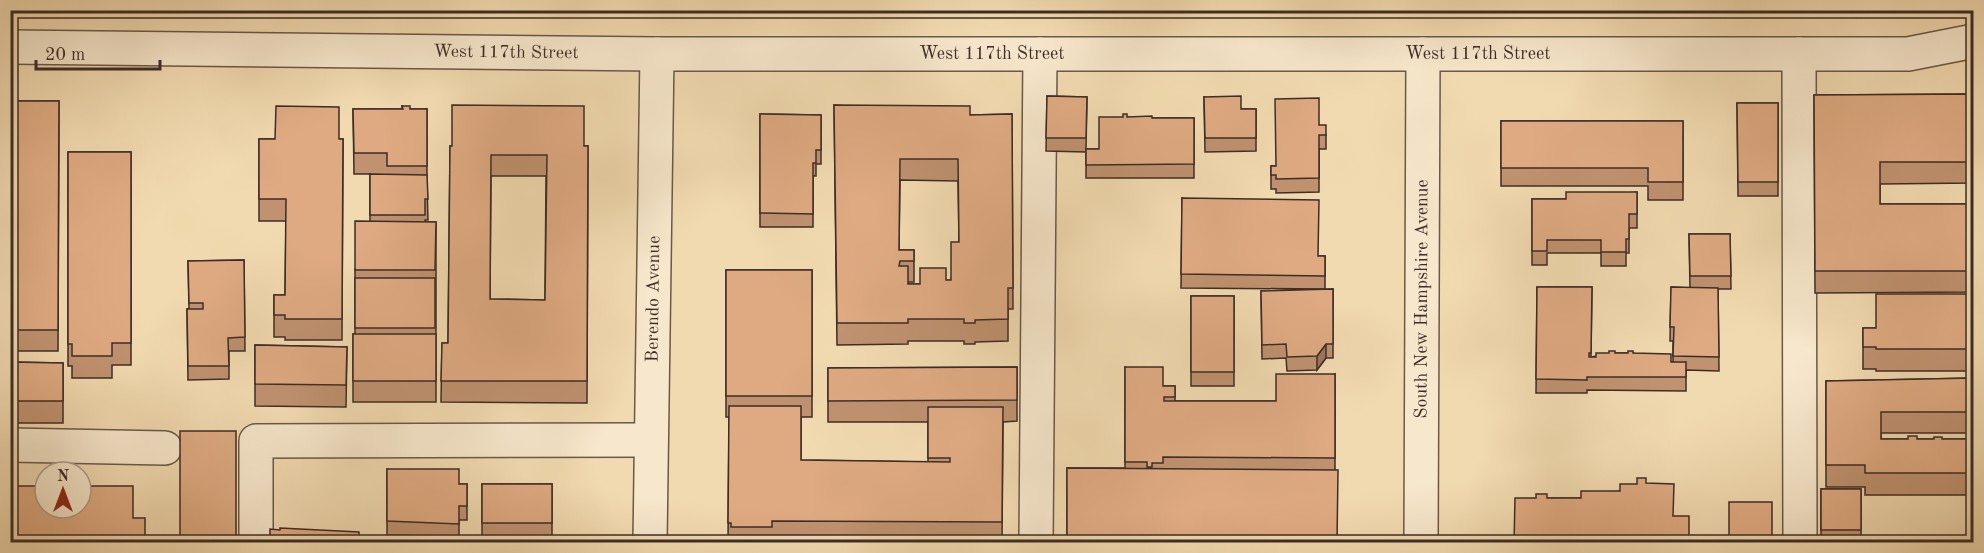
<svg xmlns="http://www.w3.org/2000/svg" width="1984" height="553" font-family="'Old Standard TT',serif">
<rect width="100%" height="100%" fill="#f2dab0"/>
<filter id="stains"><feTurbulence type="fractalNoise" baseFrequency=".00333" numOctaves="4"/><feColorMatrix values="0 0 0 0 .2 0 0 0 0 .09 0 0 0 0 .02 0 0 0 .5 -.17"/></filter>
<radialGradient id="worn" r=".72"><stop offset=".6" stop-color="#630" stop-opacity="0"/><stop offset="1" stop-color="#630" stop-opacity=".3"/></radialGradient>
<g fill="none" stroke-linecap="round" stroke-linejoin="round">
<g stroke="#6a5849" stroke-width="36">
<g id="minor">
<path id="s1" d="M10,47L657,54H1908L1974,41"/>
<path d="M1799,54L1800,542"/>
<path d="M10,445L165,448"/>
<path d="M256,542V441L651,440"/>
<path id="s2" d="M650,542L657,54"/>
<path d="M1036,542L1040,54"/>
<path id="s3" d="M1421,542L1423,54"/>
</g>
</g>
<use href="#minor" stroke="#f7e7cc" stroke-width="33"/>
</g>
<path fill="#c09270" stroke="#3c2d27" stroke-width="1.5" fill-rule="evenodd" d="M1974,94V183L1880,184V204H1974V292L1815,293L1814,95Z
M1047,96L1087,97L1086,149H1099L1127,117L1152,118H1194V178H1086V152L1046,151Z
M1204,97L1241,109H1256V151L1205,152Z
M10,101H59L58,351H10Z
M1737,103H1778V196H1738Z
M834,105L970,115L1012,114L1013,309H1008V341L975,342V344H964V341H908V344L837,345ZM900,180L958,181L959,242L951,280L920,284H908V282H914V250H899Z
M402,106L410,109H427V183L428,220H425V222H436V402H353V334H355V270L370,222V174H354L353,109H402Z
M760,114L821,115V164H816V176H813V227H760Z
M1501,121H1683V200H1648V186H1501Z
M1319,125L1326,135V149H1319V192L1276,193V189H1271V166H1276Z
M259,139H343L342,340H285V337H274V295H285L286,221H259Z
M450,146H588L587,403L441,402L442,343H448ZM491,176H546L545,300L490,299Z
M68,152H131V365H112V378H72V366H68Z
M1637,192V228H1629V253H1626V266H1601V253H1547V265H1532V199H1566Z
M1182,198L1318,256H1325V289L1181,288Z
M1689,234H1730L1731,289H1718L1719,371L1686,370V391L1587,390V393H1536L1537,287H1592L1591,357L1615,353H1633L1673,362V341H1670L1671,287L1690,288Z
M244,260L245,351H229V379L188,380L187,309H189L188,261Z
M726,270H812V417H801V460L928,462V422H828V368L1017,367V421L1003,422L1002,543H728L729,417H726Z
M1333,289V358H1326L1317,370L1287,371L1286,358L1262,359L1261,291Z
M1974,294V371H1876V369H1863V328H1876Z
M1191,296H1234V386H1191Z
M255,345L347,347L346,407L255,406Z
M10,362L63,363V423H10Z
M1125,367L1163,386H1175V401H1276L1335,374V470L1337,543H1067V468H1125Z
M1973,378V433H1881V439H1974V495H1865V487H1826V381Z
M387,469L459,484H467V520H459V537L387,535Z
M482,484H552V537H482Z
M1821,489H1861V537H1821Z
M1620,491L1673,516L1689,543H1514L1547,498H1581Z"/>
<path fill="#9c775b" stroke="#3c2d27" stroke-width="1.5" d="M1326,344V358L1317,370V356Z"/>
<path fill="#dfaa82" stroke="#3c2d27" stroke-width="1.5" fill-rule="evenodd" d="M1974,94V162H1880V204H1974V271H1815L1814,95Z
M1047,96L1087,97L1086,138H1046Z
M1241,96V109H1256V138H1205L1204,97Z
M1319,98V125H1326V135H1319V178L1276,179V175H1271V166H1276L1275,99Z
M10,101H59L58,330H10Z
M1737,103H1778V182H1738Z
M452,105L584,106V146H588L587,381H441L442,343H448L450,146H452ZM491,155H547L545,300L490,299Z
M834,105L970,106V115L1012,114L1013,288H1008V319L975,320V323H964V319H908V323H837ZM900,159H958L959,242H951V280H946V268H920V284H908V266H899L900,261H914V250H899Z
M276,106L339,107V139H343L342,319H285V315H274V295H285L286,199H259V139H275Z
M402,106H410V109H427V166H387V153H354L353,109H403Z
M760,114L821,115V150H816V163H813V214L760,213Z
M1123,114H1127V117L1152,116V118H1194V164L1086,165V149H1099V117H1123Z
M1501,121H1683V182H1648V168H1501Z
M68,152H131V343H112V356H72V344H68Z
M370,174L427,175L428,199H425V215H370Z
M1566,192H1637V214H1629V239H1626V252H1601V240H1547V251H1532V199H1566Z
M1182,198L1319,200L1318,256H1325V276L1181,274Z
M355,221L436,222L435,270H355Z
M1689,234H1730L1731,276H1690Z
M244,260L245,337L228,338L229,366H188L187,309H203V303H189L188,261Z
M726,270H812V396H726Z
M355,278H435V328H355Z
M1537,287H1592L1591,353H1589V357H1596V353H1609V351H1615V353H1628V351H1633V353L1671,354V362H1686V377H1587V380L1536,379Z
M1671,287L1718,288L1719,357L1673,356L1674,327H1670Z
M1333,289V344H1326L1317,356L1287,357L1286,344L1262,345L1261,291Z
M1876,294H1974V349H1876V347H1863V328H1876Z
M1191,296H1234V372H1191Z
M353,334H436V381H353Z
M255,345L347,347L346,385L255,384Z
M10,362L63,363V401H10Z
M1017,367V400L828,401V368Z
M1125,367H1163V386H1175V397H1164V401H1276V374H1335V458L1163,457V463H1152V467H1147V462H1125Z
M1973,378V412H1881V439H1908V436H1917V439H1934V437H1942V439H1974V473H1865V465H1826V381Z
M729,406H801V460L950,462V458H928V407H1003L1002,522L772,521V527H731V523H728Z
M180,431H236V543H180Z
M1067,468L1338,470L1337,543H1292V541L1067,540Z
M387,469H459V484H467V506H459V524L387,521Z
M1637,478H1646V483L1674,484L1673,516H1689V543H1635V539H1627V543H1514L1515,498H1536V494H1547V498H1581V491H1620V484H1637Z
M482,484H552V523H482Z
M10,486H45V508H81V486H133V518H145V543H10Z
M1821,489H1861V530H1821Z
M1729,502H1772V543H1729Z
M280,528L359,532V543H270V529L280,530Z"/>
<g text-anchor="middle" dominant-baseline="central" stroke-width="4.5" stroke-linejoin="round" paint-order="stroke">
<g font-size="18" fill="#3c2d27" stroke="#f7e7cc">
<text stroke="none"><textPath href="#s1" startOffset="496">West 117th Street</textPath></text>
<text stroke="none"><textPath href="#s1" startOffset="982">West 117th Street</textPath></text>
<text stroke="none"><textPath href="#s1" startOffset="1468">West 117th Street</textPath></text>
<text stroke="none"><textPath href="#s2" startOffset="243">Berendo Avenue</textPath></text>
<text stroke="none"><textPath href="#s3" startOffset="243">South New Hampshire Avenue</textPath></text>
</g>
</g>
<rect width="1984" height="553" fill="none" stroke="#f2dab0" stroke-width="36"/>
<rect x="12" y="12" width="1960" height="529" fill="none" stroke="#3c2d27" stroke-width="3"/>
<rect x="18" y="18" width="1948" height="517" fill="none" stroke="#3c2d27" stroke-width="1.5"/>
<g transform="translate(63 490)"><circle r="28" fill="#f7e7cc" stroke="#ac9d8a" stroke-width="1.5"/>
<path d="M0-4.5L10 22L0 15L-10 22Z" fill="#8f2418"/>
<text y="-9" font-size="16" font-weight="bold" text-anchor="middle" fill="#3c2d27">N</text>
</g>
<path d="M36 60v9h124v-9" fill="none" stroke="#3c2d27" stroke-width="3"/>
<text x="45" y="60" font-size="18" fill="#3c2d27" stroke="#f7e7cc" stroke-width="4.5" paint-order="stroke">20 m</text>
<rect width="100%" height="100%" filter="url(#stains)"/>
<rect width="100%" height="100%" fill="url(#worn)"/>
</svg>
